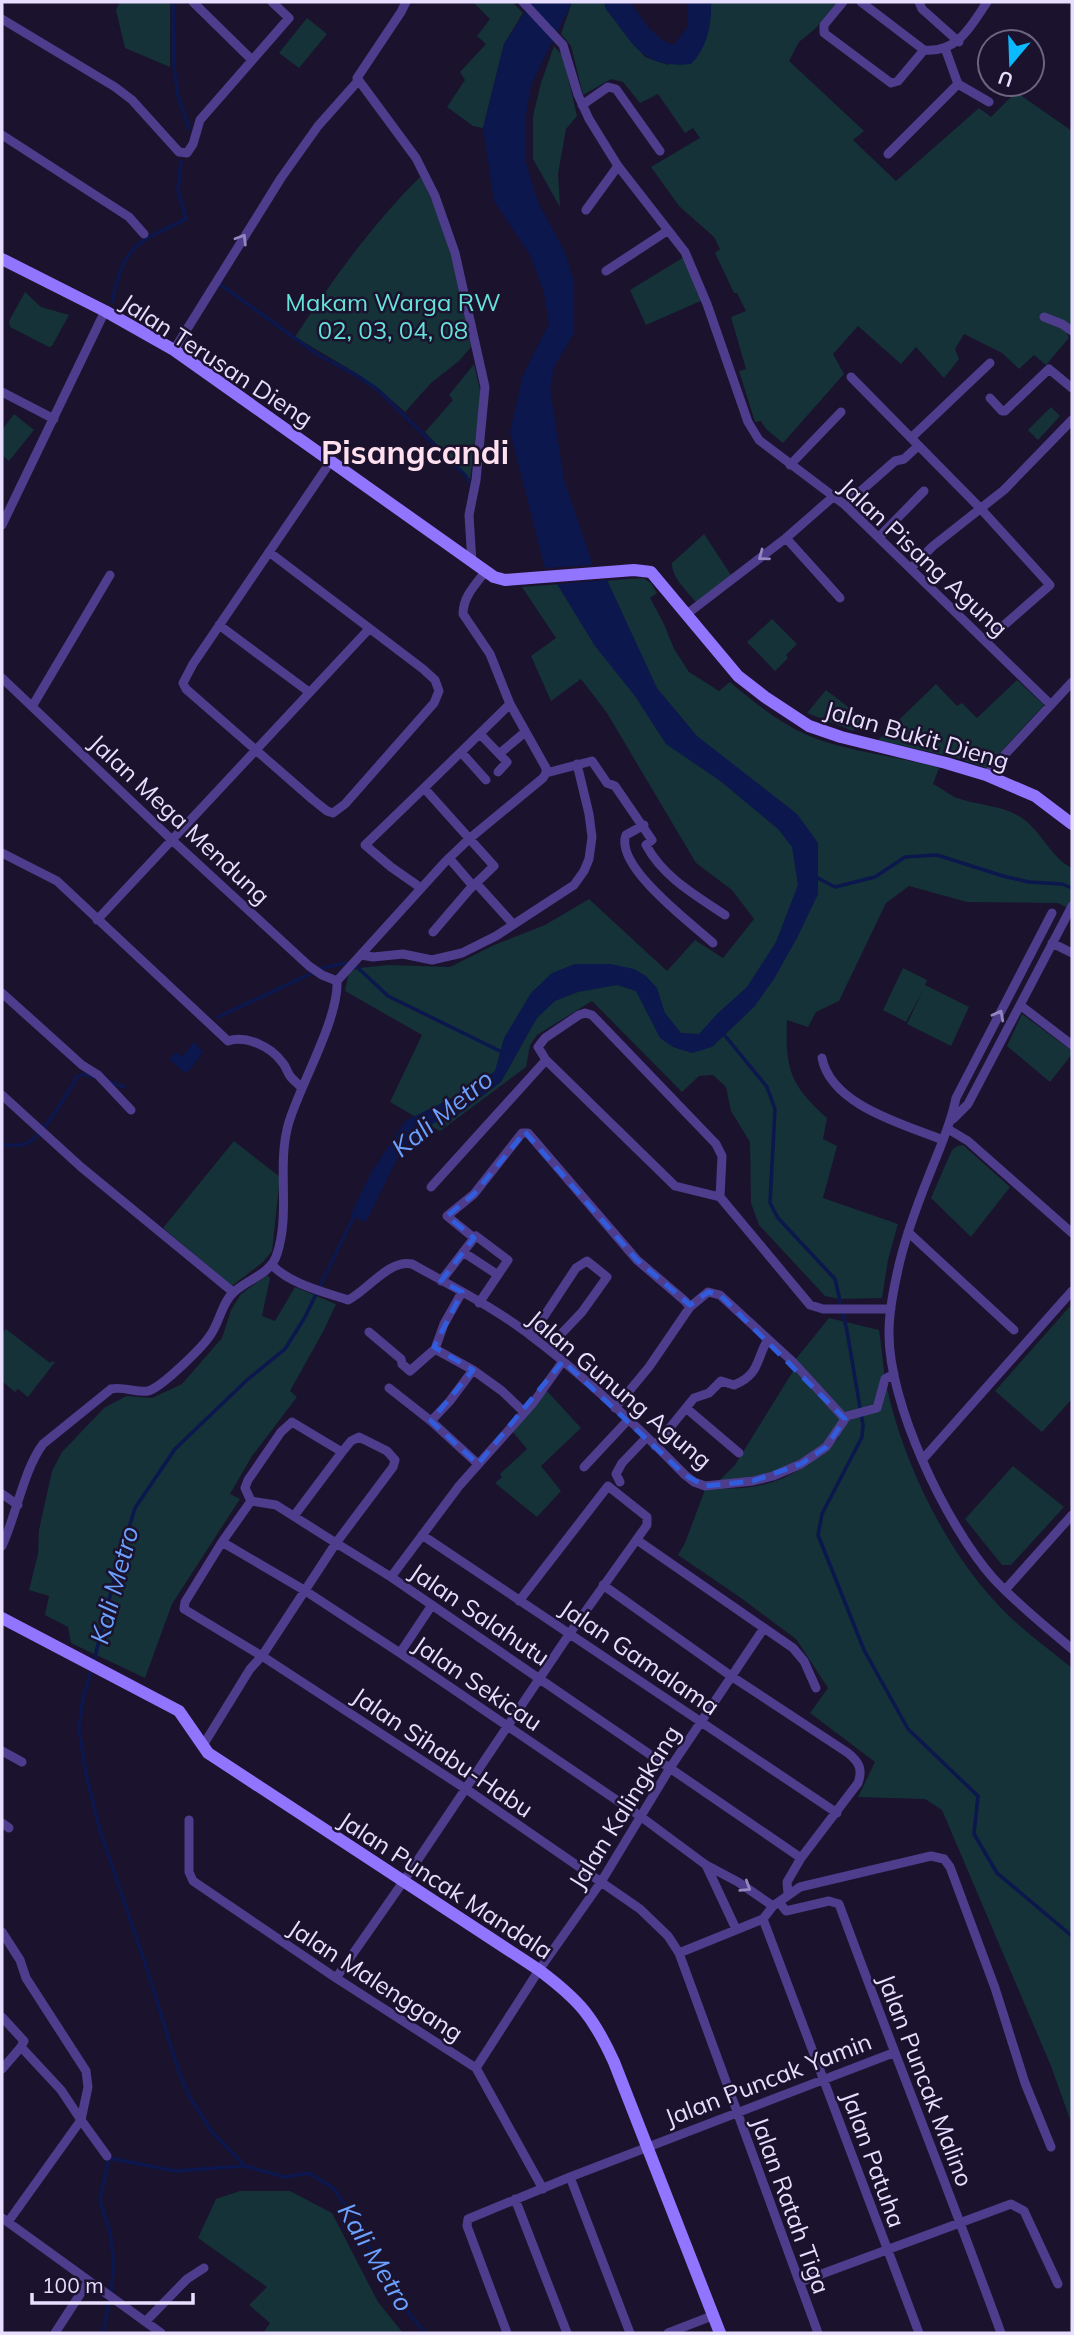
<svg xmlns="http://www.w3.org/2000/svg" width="1074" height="2335" font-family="Mulish,sans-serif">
<rect width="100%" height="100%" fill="#1b122d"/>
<path fill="#143237" d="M120,2H170V67L125,48L116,10Z
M473,2H512L523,13L504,44L483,128L473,126L447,107L465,80L460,72L486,44L477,36L490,19Z
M572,2H604L606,9L645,57L668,65L711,10V2H837L816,28L799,42L789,61L864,131L853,140L896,181L979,108L991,117L1016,92L1072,131V328L1067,333L1069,338L1046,365L1034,355L1019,369L1002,353L964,334L955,349L959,359L944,378L916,347L901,364L858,326L833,354L844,374L783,443L766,429L761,421L755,422L739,371L746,369L731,317L746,311L737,293H734L715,253L720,249L714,237L679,206L651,167L700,138L693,128L685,133L658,94L640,103L623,82L611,79L583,95L571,46L561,34Z
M307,18L327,34L299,68L279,53Z
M554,46L563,56L577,116L566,129L558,174L560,207L533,159V116L541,83Z
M420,177C450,230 459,289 471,347L459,361L431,383L405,412L378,388L356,373L295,337C332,280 372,225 420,177Z
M684,257L703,300L646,325L630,290Z
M25,292L41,307L69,315L52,346L49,347L10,327L9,321Z
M474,364L481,394L470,480L425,432L453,400L449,395Z
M1051,407L1060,416L1038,440L1028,430Z
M14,414L34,430L9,461L2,455V430Z
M704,534L731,575L696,602C687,591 671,577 672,563Z
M643,578L651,583L657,593L650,598L664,624L674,649L689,672L719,691L730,682C756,704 784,727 817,739C856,753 898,756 939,768L933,784C942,788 949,795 957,798C979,806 1007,805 1026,821C1043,835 1052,858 1072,868V910L1058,903L967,902L909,886L886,903L839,1001L816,1012L808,1027L787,1020C785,1069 790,1085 827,1118L823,1139L837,1146L823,1198L898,1224L888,1260L882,1298L839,1299L825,1296L759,1225L751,1203L750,1142L731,1111L726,1087L713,1075L699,1076L682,1092L592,1001L537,1035L530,1045L526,1067L440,1131L390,1102L422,1035L345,991L349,972L359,968L389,965L450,967L494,945L545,925L589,899L667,971L695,940L723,958L754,919L732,890L696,863L607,713L581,679L551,701L531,656L556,638L522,587Z
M772,619L797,644L786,655L788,658L775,671L747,642Z
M1017,680L1043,704V706L986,768L957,758L878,740L936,684L957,706L962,703L977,718Z
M826,690L864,719L853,731L807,713Z
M903,968L927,980L925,985L969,1007L951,1046L907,1024L923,990L906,1022L883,1010Z
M1022,1014L1072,1051V1054L1050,1082L1007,1046Z
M234,1141L280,1177L272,1251L263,1262L232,1286L163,1228Z
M963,1145L1010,1187L971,1237L931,1198L952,1150L957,1146Z
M267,1275L270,1278L262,1316L275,1321L295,1287L336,1304L324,1330L290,1391L297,1397L252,1456L230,1494L240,1499L172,1604L145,1678L71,1643L68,1627L45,1615L49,1596L29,1590L38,1554L39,1530L52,1471L62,1452L104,1408L126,1396L152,1398L182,1384L222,1338L231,1310L241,1294Z
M1072,1304V1399L1042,1432L995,1391Z
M829,1318L879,1330C882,1349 883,1369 887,1388C904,1466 949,1557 1006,1613C1026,1633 1050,1650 1072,1668V2125L1051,2066L942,1810L925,1799L858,1797L875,1762L810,1713L828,1688L796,1639L741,1598L678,1555L685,1543L706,1487C761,1494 801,1477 839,1438L835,1430L823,1446L787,1467L769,1474L719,1481L735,1465L798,1363L795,1360Z
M6,1329L50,1363L52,1361L55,1362L28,1397L18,1389L15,1392L2,1381V1334Z
M547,1391L581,1428L541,1466L561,1491L537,1517L495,1483L502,1477L500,1474L527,1449L512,1431Z
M1013,1466L1064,1507L1011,1565H1002L965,1519Z
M240,2191H290L332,2213L378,2302L403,2333H263L270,2323L249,2305L267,2287L198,2238L216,2199Z"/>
<path fill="#0b174d" d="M532,2H572L531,85L525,122V160L538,202L565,252L573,278V335L554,367L550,389L564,480L593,565L545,568L510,432L523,375L549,324L544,292L530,255L494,201L483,128L504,44Z
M604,2H631C640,17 656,41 674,45L688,26V2H711C712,25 707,48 691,64C641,69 634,44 606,9Z
M607,580L657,688L697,736L797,814L818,843V894L798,936L774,979L754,1007L712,1047L692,1053L673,1047L660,1038L636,991L617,985L578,992L555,1001L537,1018L501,1082L456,1116L434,1123L400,1153L366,1222L350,1216L371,1173L405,1121L464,1092L495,1071L504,1038L531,993L552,973L575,964H610L634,969L646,976L657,988L665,1013L681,1033L699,1034L718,1013L747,987L776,942L798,885L792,847L778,829L719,780L666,744L635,696L595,646L557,584Z
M194,1042L203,1052L189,1071L184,1072L169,1059L176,1052L182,1057Z"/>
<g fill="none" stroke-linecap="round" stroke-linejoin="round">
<path stroke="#0b174d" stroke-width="3.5" d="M173,2L174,66L178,96L189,128
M221,285L317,354L356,375L378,390L466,476L469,482
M112,302C125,244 134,244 186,219L178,190L181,161
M816,877L835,887L875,877L905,857L937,855L1003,876L1029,882L1062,884L1072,888
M218,1017L323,968L346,963L356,966L388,996L504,1053
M722,1032L767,1087L775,1109L770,1203L778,1218L835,1279L847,1331L863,1425L862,1437L822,1514L818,1535L864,1650L908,1729L978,1796L974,1834L997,1873L1072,1936
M108,1081L124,1087
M2,1145C9,1145 18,1146 25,1144C41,1140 68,1092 77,1077L84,1074L94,1077
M94,1661L119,1560L135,1508L175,1449L247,1380L285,1349L305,1317L355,1214
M92,1668L83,1698L79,1729L86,1774L100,1831L145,1963L179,2072L189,2096L212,2132L245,2166L285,2177L309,2173L333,2188L356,2220L374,2258L398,2300L425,2333
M111,2291L114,2264L110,2232L100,2200L109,2158L175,2171L243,2166
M103,2333L109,2302"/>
<path stroke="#3a314c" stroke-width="9" stroke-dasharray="9 4.5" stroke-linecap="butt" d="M550,1347L563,1332"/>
<path stroke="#4e3d8c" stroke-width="9" d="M193,2L252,60
M406,2L401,12L357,78L416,158L435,196L455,253L485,387L476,480L469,515L472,563
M523,2L563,45L578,95L589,119L618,166L685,252L707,304L748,422L759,440L845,505L1051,705
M843,2L824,25V33L891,83L898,81L924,50C958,53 971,26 987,2
M861,2L924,50
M919,2L922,9L959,42
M2,19L115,87L132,100L179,152L187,153L193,144L200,120L289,18L272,2
M945,48L958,84L989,102
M582,105L608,87L616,89L660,151
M2,135L129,217L144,234
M888,154L958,84
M586,210L618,166
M606,271L667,231
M1044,317L1062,324L1072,331
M174,350L281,178L318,126L358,81
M851,377L981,509L1050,585L986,641
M2,392L54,419
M990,398L1002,411H1005L1049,369L1072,388
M911,438L990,363
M790,465L841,412
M845,505L895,461L904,459L918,446
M2,525L105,311
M879,537L924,491
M786,538L840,598
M269,552L423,669L435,680L439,691L434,703L345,804L333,813L327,811L312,799L186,689L183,683L193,664L331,461
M911,568L933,546L1004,490L1072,420
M485,572C475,585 463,597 463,614L490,654L510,704L546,768V773
M687,614L786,538L834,496
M219,625L309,692
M2,678L172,840L309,966L322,975L337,981
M33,705L110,575
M480,734L507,762L498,772
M499,754L524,733
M546,773L592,761L607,783L615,786L652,840L646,845C663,877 695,895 725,915
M986,775L1072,682
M486,780L461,752L510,704
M424,788L461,752
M644,825L626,835C614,866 692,924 713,943
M2,853L57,881L228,1041C247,1035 271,1047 282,1062C286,1066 287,1072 290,1076C293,1080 298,1084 302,1088
M449,858L473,886
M476,883L513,924
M421,888L391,867L365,845L424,788L494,866L469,890L433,932
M1052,913L956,1098C951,1124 940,1147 930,1173C917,1205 904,1239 897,1274C893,1292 889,1313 889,1332C888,1403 946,1525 993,1578C1017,1604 1045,1626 1072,1649
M97,920L369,629
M1052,943L1072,953
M361,955L373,957L403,954L432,960L462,953L496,936L574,885L584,871L589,859L592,837L589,814L577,764
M2,993L82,1065L98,1075L131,1110
M1020,1005L1072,1045
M822,1058C831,1105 903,1124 943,1140
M2,1095L81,1167L233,1292
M953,1119L968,1104L1072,906
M948,1129L968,1141L1072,1233
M431,1187L546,1060
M720,1197L675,1186L546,1060L538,1047L545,1038L579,1015L585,1013L592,1015L716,1144L722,1156L720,1197L810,1305L823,1309H891
M908,1232L1014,1330
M474,1238L476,1236L508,1260L479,1303
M463,1252L498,1275
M272,1265C290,1284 324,1292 348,1300C367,1291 389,1259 412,1264C455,1288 501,1311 539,1342C591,1382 639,1428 685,1475L694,1482L705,1486L753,1481L773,1476L801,1464L826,1447L847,1416L877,1408L885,1379L894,1374
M441,1281L474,1238L447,1216L474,1194L522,1133H528L637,1260L685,1301L690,1307L649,1367L615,1408
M462,1292L444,1324L435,1349L473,1370L502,1391L524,1412
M690,1307L708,1292L720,1295L793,1362L845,1419
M369,1332L401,1359L402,1364L410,1371L435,1349
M531,1336L576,1268L587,1261L607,1277L582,1312L563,1332
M389,1388L431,1421L478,1464
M686,1408L739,1453
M431,1421L449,1402L473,1370
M655,1446L694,1398L709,1393L721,1381L734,1385C760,1375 756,1359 768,1339
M923,1459L1072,1291
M584,1467L628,1420
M620,1482L616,1474L622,1463L646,1438
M2,1494L18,1505
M251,1501L245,1488L248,1480L281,1432L292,1422L342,1452L351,1441L359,1437L387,1451L395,1460L393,1467L336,1543L276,1505L251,1501L222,1542L185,1602L184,1609L262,1656L472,1793L601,1882L640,1909L668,1936L679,1953L818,2333
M294,1516L342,1452
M422,1535L837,1813
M637,1540L793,1648L804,1661L816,1688
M222,1542L304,1590L400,1653L640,1816L706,1865
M2,1546C16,1516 24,1469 43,1444L111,1389C124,1386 136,1393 148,1391C161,1388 204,1346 211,1334C220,1321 222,1302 234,1292C248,1279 271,1274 277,1254C291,1212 276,1164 289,1122C301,1083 339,1018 337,981L445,862L469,839L543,778L546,773
M391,1577L459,1486L533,1403L563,1361
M603,1585L731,1676L848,1753C859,1762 863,1769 858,1783L801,1858L787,1882L788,1894
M1005,1590L1072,1515
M400,1653L432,1605
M202,1747L250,1669L262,1656L336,1543L391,1577L801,1858
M2,1751L22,1762
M189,1820V1872L193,1881L336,1978L476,2068L543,2189
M2,1823L9,1828
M779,1902L786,1911L829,1901L839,1904C892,2048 949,2190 1001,2333
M763,1919L919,2333
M736,1929L706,1865L738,1882L773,1906
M2,1932L20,1960L26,1978L86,2071L88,2087L81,2120L107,2156
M679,1953L763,1919L773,1906L800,1887L931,1856L944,1859L950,1867L995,1988L1025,2083L1051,2147
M336,1978L403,1882L570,1633L647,1525V1517L608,1486L519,1601
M2,2017L24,2041L21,2047L2,2069
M476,2068L539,1970L601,1882L670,1768L764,1628
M515,2199L567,2333
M2,2218L161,2333
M8,2222L81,2120L61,2090L21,2047
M800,2282L1011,2204L1024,2211L1058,2284
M146,2321L187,2279L204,2268
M55,2333L88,2282
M507,2333L467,2226L468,2219L570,2177
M630,2333L570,2177L893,2053
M668,2333L712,2316"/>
<path stroke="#9175ff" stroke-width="12" d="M2,259L105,311L174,350L494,577L505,580L634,570L651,572L738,676L765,697L809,726L841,737L946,763L986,775L1035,796L1072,824
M2,1618L179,1711L208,1753L539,1970C579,2000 593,2016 614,2062L720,2333"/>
</g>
<defs><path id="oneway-chevron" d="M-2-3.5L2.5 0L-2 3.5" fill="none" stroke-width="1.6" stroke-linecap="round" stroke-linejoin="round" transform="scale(1.75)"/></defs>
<g stroke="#9385c0">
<use href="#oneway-chevron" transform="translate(242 239) rotate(-58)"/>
<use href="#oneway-chevron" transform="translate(763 556) rotate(143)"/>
<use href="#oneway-chevron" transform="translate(999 1015) rotate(-62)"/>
<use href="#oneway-chevron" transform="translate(746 1887) rotate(32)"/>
</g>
<path fill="none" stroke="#315cdc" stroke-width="5" stroke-dasharray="14 9" stroke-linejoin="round" d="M525,1132L637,1260L690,1305L708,1292L720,1295L845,1419L826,1447L801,1464L753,1481L705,1486L685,1475L563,1361L478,1464L431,1421L473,1370L434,1347L462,1292L441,1281L474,1238L447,1216L474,1194Z"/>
<g text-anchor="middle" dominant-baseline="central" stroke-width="5" stroke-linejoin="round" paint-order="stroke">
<g font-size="24" fill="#66e2da" stroke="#1b122d">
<text x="393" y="302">Makam Warga RW<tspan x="393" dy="28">02, 03, 04, 08</tspan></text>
</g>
<g font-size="24" fill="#e8deff" stroke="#1b122d">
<text transform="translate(217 360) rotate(33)">Jalan Terusan Dieng</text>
<text transform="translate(924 557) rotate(43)">Jalan Pisang Agung</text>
<text transform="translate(917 735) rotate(16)">Jalan Bukit Dieng</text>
<text transform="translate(180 819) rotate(43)">Jalan Mega Mendung</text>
<text transform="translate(620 1389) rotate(40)">Jalan Gunung Agung</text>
<text transform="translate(480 1614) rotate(34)">Jalan Salahutu</text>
<text transform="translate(640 1657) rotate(34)">Jalan Gamalama</text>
<text transform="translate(478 1683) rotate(34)">Jalan Sekicau</text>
<text transform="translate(443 1752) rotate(34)">Jalan Sihabu-Habu</text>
<text transform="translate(624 1807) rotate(-58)">Jalan Kalingkang</text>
<text transform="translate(446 1885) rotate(33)">Jalan Puncak Mandala</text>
<text transform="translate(376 1980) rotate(33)">Jalan Malenggang</text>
<text transform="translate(768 2079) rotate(-21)">Jalan Puncak Yamin</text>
<text transform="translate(926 2080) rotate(69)">Jalan Puncak Malino</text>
<text transform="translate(874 2159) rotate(70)">Jalan Patuha</text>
<text transform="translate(791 2205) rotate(70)">Jalan Ratah Tiga</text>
</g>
<g font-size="26" font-style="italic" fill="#6ca0ff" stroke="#1b122d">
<text transform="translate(442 1113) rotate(-39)">Kali Metro</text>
<text transform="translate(114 1585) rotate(-75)">Kali Metro</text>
<text transform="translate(376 2257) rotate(59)">Kali Metro</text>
</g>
<g font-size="32" font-weight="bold" fill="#ffe0ee" stroke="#1b122d">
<text x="415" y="452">Pisangcandi</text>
</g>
</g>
<rect width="1074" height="2335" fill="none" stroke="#e8deff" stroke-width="7"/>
<g transform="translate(1011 63) rotate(199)"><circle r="33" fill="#1b122d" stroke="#6d6481" stroke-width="2"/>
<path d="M0-5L12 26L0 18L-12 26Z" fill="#0abaff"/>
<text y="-10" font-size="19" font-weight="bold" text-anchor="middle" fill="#e8deff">U</text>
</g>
<path d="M32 2293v10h161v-10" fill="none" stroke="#e8deff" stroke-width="3.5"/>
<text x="42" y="2293" font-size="21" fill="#e8deff" stroke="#1b122d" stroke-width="5" paint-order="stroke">100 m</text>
</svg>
